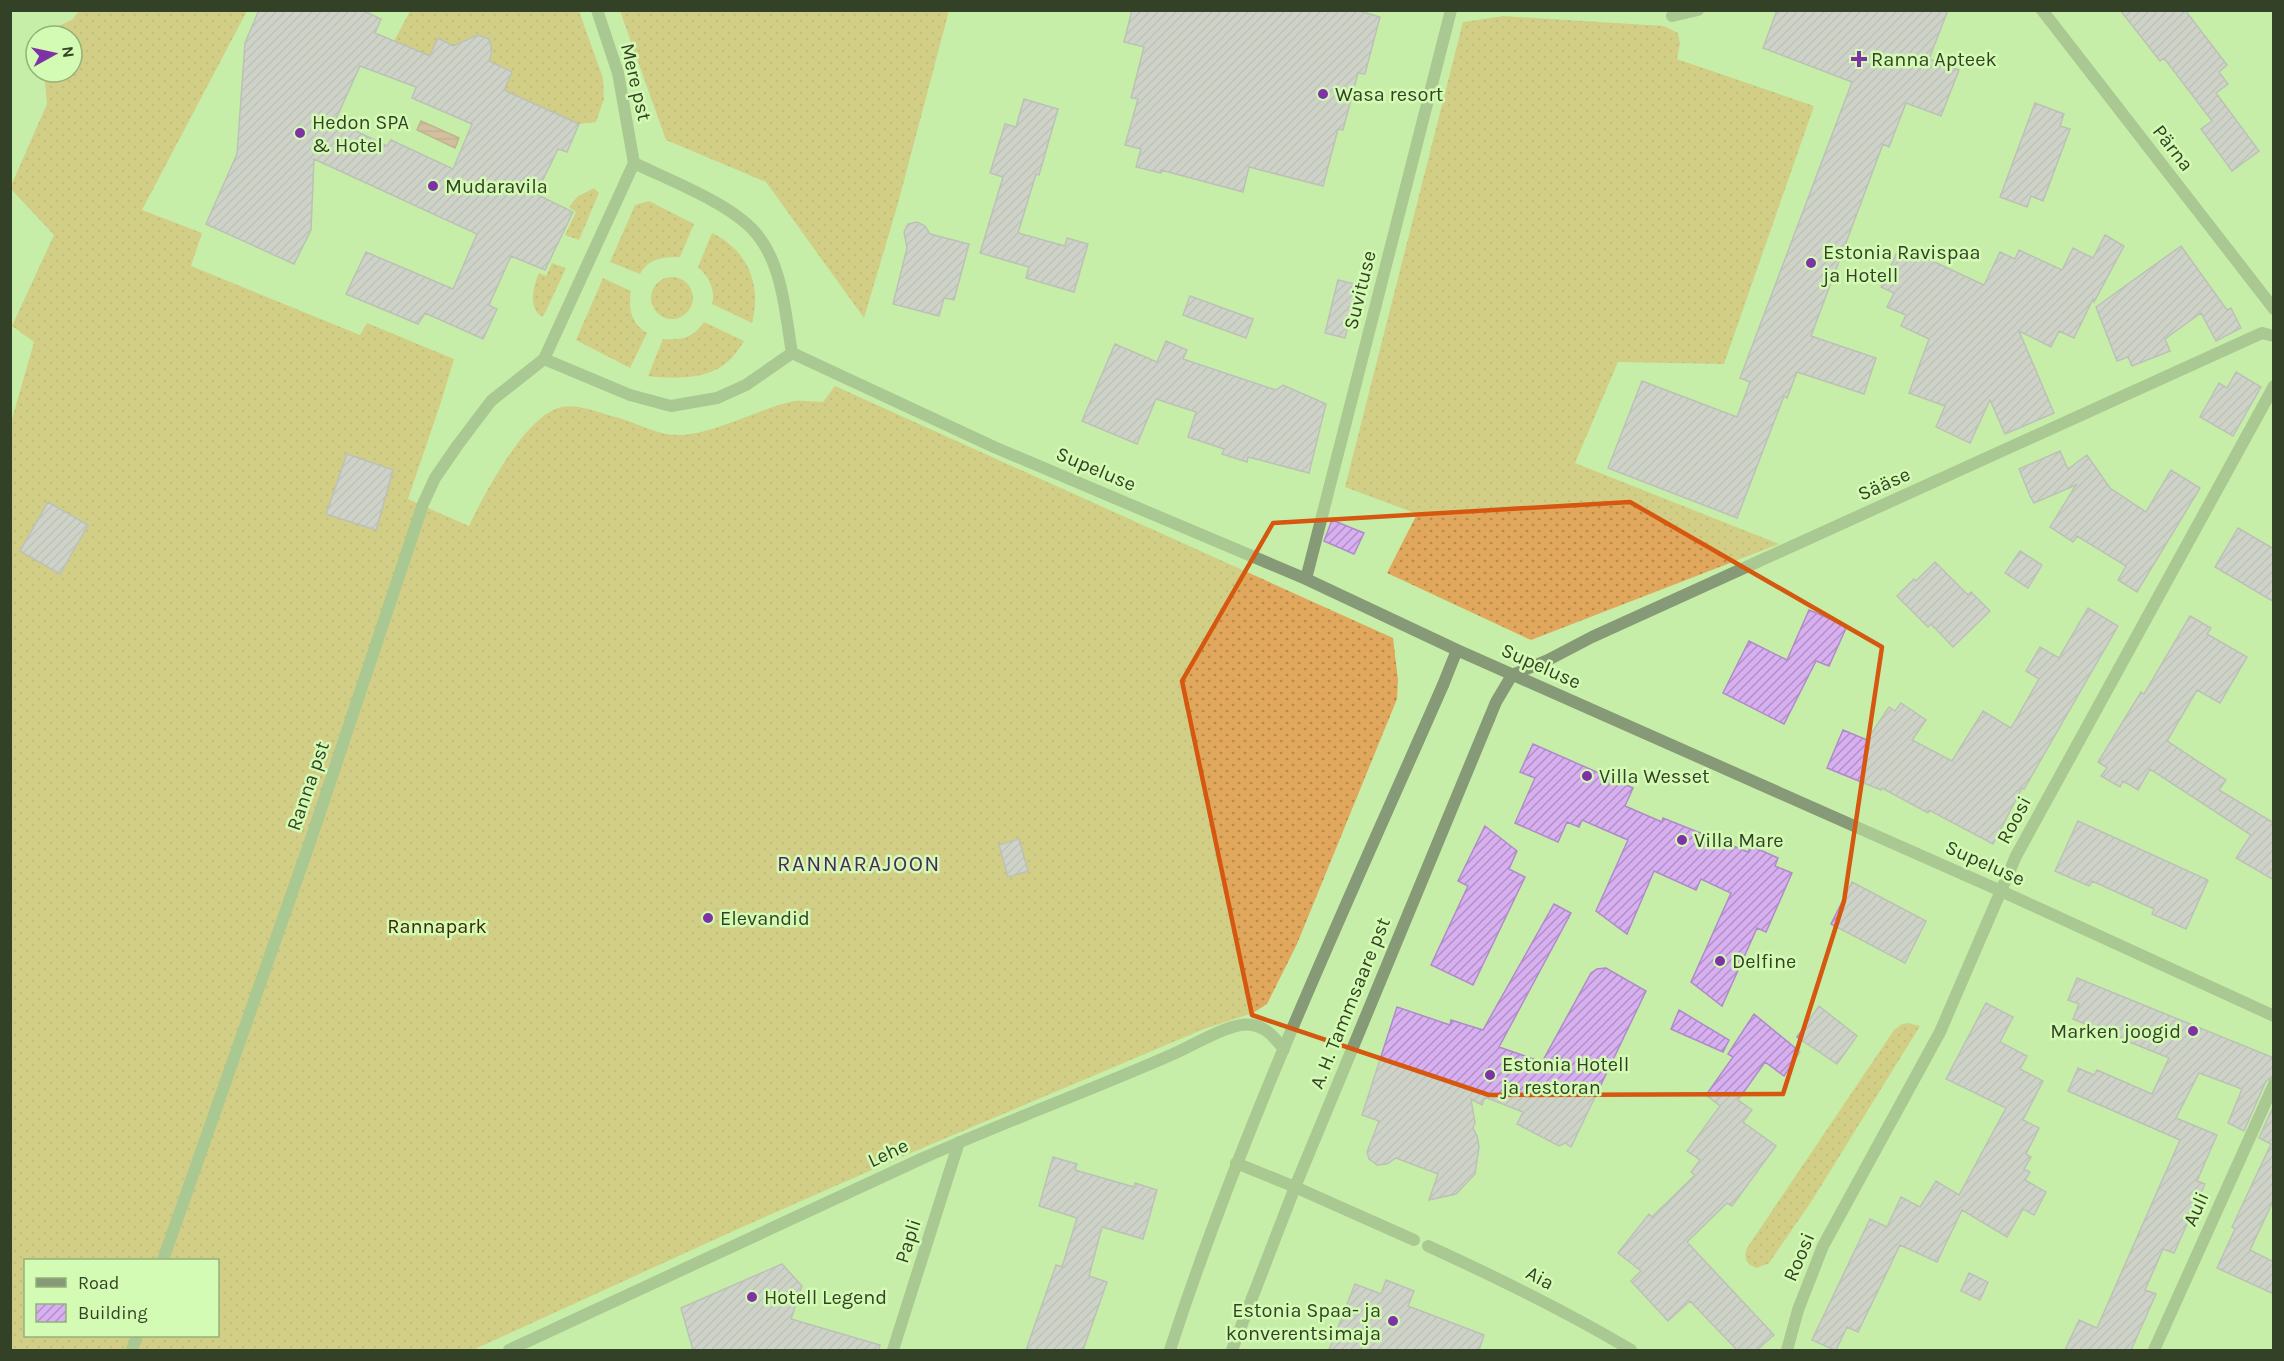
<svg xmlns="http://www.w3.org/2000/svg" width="2284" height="1361" font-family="Karla,sans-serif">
<defs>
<pattern id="grass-dots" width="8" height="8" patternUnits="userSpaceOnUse" patternTransform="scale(1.5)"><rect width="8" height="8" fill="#e0a75d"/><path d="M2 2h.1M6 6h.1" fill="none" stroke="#b68a4d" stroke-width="1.8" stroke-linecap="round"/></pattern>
<pattern id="water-rules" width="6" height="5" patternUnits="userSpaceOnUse" patternTransform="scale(1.5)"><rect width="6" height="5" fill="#e58492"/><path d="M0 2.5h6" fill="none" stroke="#ba6e77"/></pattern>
<pattern id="building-hatch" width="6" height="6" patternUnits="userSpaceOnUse" patternTransform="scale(1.5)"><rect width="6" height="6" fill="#d8b0f2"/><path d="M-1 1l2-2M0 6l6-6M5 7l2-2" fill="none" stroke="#b091c4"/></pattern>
</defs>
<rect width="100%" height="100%" fill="#c7eea8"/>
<path fill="url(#grass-dots)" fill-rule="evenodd" d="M79,11H247L142,210L202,233L191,266L360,335L367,323L454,359L441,402L408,499L469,526C484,494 524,419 558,408C575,402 599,413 616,417C636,422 656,435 677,435C713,435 759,408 795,401C804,400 814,402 823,402L835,386L1393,638L1398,680L1397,699L1297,944L1267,1004L1253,1013L1204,1029L906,1155L740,1228L473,1350H11L10,426L34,342L12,326L54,235L10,188L47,104L44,72H72V36H44L45,32L72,20ZM26,1260H218V1336H26Z
M410,11H579L603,78L604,99L596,122L579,124L504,90L512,73L489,61V39L477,35L465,40L460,49L438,39L430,56L394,41Z
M620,11H949L897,207L864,318L766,182L666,140Z
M1504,16L1664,26L1678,33L1680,44L1677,59L1814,106L1724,364L1618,362L1575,463L1779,544L1531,640L1387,573L1417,514L1345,487L1463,22Z
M594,188L599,193L579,240L565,235L576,212L569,207L577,197Z
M649,201L694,224L680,257C663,257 649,258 640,274L610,262L635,205Z
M712,233C748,250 762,285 752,323L712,304C716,289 708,276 698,267Z
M552,263L566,268L546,311L542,317C528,308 533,286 539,273L546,276Z
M651 298a21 21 0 1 1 42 0a21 21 0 1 1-42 0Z
M603,278L631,291C628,308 631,324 647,333L630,368L576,340Z
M704,322L744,341C739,349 734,357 726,363C706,380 672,379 648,376L663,339C682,340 693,338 704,322Z
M1908,1023L1920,1026L1811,1202L1769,1263L1757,1268C1747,1265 1743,1259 1747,1248L1894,1030L1902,1024Z"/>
<path fill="url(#water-rules)" stroke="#b07072" stroke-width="1.5" d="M421,121L459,138L455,148L417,130Z"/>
<path fill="url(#building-hatch)" stroke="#b08aca" stroke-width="1.5" fill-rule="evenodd" d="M259,10H362L381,19L375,33L430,56L438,38L453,46L478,35L489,39L492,50L489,61L512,72L504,90L579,124L567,152L558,149L536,194L573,212L545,270L511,256L489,305L497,309L483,339L425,313L418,324L346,294L366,252L453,289L477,234L314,159L311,230L294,264L206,224L237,154L245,43ZM360,66L416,87L412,98L472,124L453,169L391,140L387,146L335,121Z
M1132,10H1356L1380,17L1365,74L1358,73L1343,130L1338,129L1323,186L1249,167L1243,192L1161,170V173L1136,167L1141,149L1125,145L1138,99L1131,98L1144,47L1124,42Z
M1777,10H1948L1929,59L1959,70L1941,116L1906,103L1889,147L1883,144L1811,336L1876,358L1864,394L1797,372L1787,398L1784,396L1737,518L1608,468L1642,381L1737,417L1750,382L1740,378L1852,82L1763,48Z
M2120,10H2185L2227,65L2219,72L2228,84L2216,93L2259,151L2232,171L2201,129L2212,121L2164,58L2160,61Z
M1024,99L1058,109L1039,175L1036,174L1018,233L1065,246L1067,238L1088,244L1074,292L1026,278L1029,267L980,253L1003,177L990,173L1005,124L1016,127Z
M2035,103L2064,114L2060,126L2070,129L2043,201L2031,196L2027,207L2000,197Z
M917,222L925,226L930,234L969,244L954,300L944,298L939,316L893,304L907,248L904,232L908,224Z
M2105,235L2124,246L2094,302L2093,299L2074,338L2059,331L2051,347L2019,331L2054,413L2005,434L1990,400L1970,443L1936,427L1945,406L1909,393L1929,339L1901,326L1906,315L1887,307L1894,293L1881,287L1900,246L1984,285L2000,252L2015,259L2019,250L2062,270L2073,248L2093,258Z
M2181,246L2227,310L2231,308L2241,328L2216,341L2201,313L2165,339L2170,351L2132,366L2128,357L2117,361L2096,307Z
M1338,280L1359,285L1345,338L1325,333Z
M1190,296L1253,319L1246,338L1183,315Z
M1166,341L1187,350L1183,359L1276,390L1283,385L1326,404L1309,473L1248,457L1247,462L1222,454L1224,449L1188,437L1196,412L1156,399L1137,444L1082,421L1115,344L1157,362Z
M2236,372L2261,387L2233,436L2200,417L2219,383L2227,388Z
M2060,451L2068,469L2087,455L2110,488L2146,512L2171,470L2200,488L2137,592L2118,580L2126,566L2077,536L2073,542L2050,527L2076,485L2034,503L2030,496L2019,469Z
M347,454L393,470L376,530L326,514Z
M48,502L88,525L60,574L20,551Z
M1332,520L1364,533L1354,554L1324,541Z
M2238,528L2274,549V602L2215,567Z
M2020,551L2042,565L2028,588L2005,573Z
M1935,562L1968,595L1971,592L1990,611L1953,647L1931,624L1928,627L1897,596L1914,579L1916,581Z
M2088,608L2118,626L2024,789L2022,788L1993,844L1929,810L1928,813L1882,788L1881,790L1827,768L1843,730L1867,740L1889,707L1895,711L1901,703L1926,720L1912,740L1952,761L1983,711L2011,728L2039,679L2026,671L2040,647L2059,658Z
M1809,610L1847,626L1829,666L1816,661L1784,724L1723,693L1749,641L1787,660Z
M2190,616L2211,628L2207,634L2247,657L2220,703L2197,690L2167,741L2226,780L2219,790L2274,823V880L2236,858L2251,835L2150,769L2138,790L2123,781L2120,787L2101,776L2107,768L2098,762L2141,692L2144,694Z
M1533,744L1633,788L1625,806L1662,822L1663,818L1748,852L1751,846L1778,858L1775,866L1792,873L1766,932L1757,928L1722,1006L1691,982L1731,893L1701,879L1696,890L1654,871L1627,934L1596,911L1628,840L1582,820L1579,827L1567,822L1558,842L1515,823L1535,778L1520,772Z
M2078,821L2208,880L2186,929L2152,914L2154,909L2092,881L2089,886L2055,871Z
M1485,826L1517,851L1509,869L1525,877L1473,985L1431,965L1468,886L1458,881Z
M1019,839L1028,871L1008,877L999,845Z
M1852,882L1926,921L1905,963L1831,924Z
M1554,904L1571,913L1499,1047L1542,1062L1591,973L1597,969L1606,968L1646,991L1571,1147L1565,1143L1559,1146L1517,1124L1523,1112L1485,1097L1482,1105L1471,1099L1475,1123L1473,1128L1477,1136L1479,1147L1475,1174L1456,1194L1429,1200L1438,1174L1396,1158L1387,1164L1377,1165L1369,1159L1367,1152L1379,1121L1362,1115L1397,1007L1450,1025L1451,1020L1483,1030Z
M2077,978L2274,1058V1076L2266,1081L2244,1131L2228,1123L2242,1089L2199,1073L2176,1118L2217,1135L2197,1181L2205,1184L2174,1253L2163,1249L2145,1290L2156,1294L2131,1350H2065L2079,1320L2097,1328L2180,1140L2068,1091L2078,1068L2094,1075L2097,1070L2152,1094L2169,1058L2073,1019L2079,1004L2068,1000Z
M1986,1003L2013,1017L2000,1042L2027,1056L2020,1069L2043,1081L2023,1120L2039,1128L2026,1154L2031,1157L2024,1169L2030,1172L2025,1180L2046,1192L2034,1215L2023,1209L2007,1237L1962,1210L1937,1262L1900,1245L1858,1332L1847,1327L1836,1350H1834L1812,1340L1870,1219L1887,1227L1901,1197L1920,1207L1936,1181L1959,1195L2006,1108L1946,1079Z
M1819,1006L1857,1036L1837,1064L1797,1037Z
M1679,1010L1729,1040L1723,1052L1671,1029Z
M1754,1014L1800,1052L1784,1076L1765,1062L1738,1100L1752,1110L1743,1122L1776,1146L1732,1206L1727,1203L1687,1242L1774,1335L1757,1350H1737L1690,1301L1668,1321L1631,1281L1641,1271L1618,1253L1649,1214L1652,1217L1695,1175L1691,1172L1700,1160L1687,1151L1720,1106L1706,1095L1733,1057L1728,1054Z
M2274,1105V1199L2250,1250L2274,1262V1294L2217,1268L2235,1229L2232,1227L2271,1144L2259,1138Z
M1053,1157L1077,1164L1075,1170L1134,1187L1135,1183L1157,1190L1143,1239L1102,1227L1089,1276L1107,1282L1083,1350H1026L1056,1265L1062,1267L1077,1218L1039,1206Z
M782,1264L802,1286L791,1319L880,1345L879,1350H693L681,1308Z
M1969,1273L1988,1282L1980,1300L1961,1291Z
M1386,1280L1414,1291L1408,1306L1484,1335L1479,1350H1329L1355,1284L1381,1294Z"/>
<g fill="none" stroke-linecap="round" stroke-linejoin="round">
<path stroke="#879a78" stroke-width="12" d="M597,10L618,73L634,163
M2042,10L2274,309
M1672,16L1698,10
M634,163C669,180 729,203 754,231C783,263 785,313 792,353
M792,353L994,447L1306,579L1457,650L2001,891L2274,1016
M544,359L630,395L671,406L717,398L746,385L792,353
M1306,579L1451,10
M1512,675L1548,660L1592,637L2262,333L2274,336
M1443,685L1457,650
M1489,719L1496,702L1512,675
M1236,1163L1295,1187L1414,1240
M1428,1246C1498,1278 1566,1311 1631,1350
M163,1260L311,839L423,504L435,478L457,446L491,401L544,359L634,163
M132,1350L137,1336
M509,1350L921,1159C1004,1122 1089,1091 1171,1055C1191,1047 1231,1021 1252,1025C1267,1027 1275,1039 1284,1049
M893,1350L959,1142
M1787,1350L1798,1310L1823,1246L1940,1032L2016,856L2274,386
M2154,1350L2274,1084"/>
<path stroke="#879a78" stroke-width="12" d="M1170,1350C1244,1122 1347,904 1443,685
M1232,1350L1295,1187L1489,719"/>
</g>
<path d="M0 0H2284V1361H0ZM1630,502L1882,647L1844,901L1783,1094L1489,1095L1252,1015L1182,681L1273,523Z" fill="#c7eea8" fill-opacity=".55" fill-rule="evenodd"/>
<path fill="none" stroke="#d6570f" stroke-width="4.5" stroke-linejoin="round" d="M1630,502L1882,647L1844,901L1783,1094L1489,1095L1252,1015L1182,681L1273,523Z"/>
<g fill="#7e33a5" stroke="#d4fbb4" stroke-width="2">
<path d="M1856 50h6v6h6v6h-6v6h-6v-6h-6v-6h6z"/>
<circle cx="1323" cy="94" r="6"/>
<circle cx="300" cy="133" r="6"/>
<circle cx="433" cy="186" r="6"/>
<circle cx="1811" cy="263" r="6"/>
<circle cx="1587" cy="776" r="6"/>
<circle cx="1682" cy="840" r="6"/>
<circle cx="708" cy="918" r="6"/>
<circle cx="1720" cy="961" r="6"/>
<circle cx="2193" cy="1031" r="6"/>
<circle cx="1490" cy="1075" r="6"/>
<circle cx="752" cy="1297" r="6"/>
<circle cx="1393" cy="1321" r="6"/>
</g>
<g text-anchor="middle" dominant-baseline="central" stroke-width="5" stroke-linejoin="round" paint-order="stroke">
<g font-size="20" fill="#334226" stroke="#d4fbb4" text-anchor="start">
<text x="1871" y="59">Ranna Apteek</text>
<text x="1335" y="94">Wasa resort</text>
<text x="312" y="122">Hedon SPA<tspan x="312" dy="23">&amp; Hotel</tspan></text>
<text x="445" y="186">Mudaravila</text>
<text x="1823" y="252">Estonia Ravispaa<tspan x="1823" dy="23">ja Hotell</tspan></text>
<text x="1599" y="776">Villa Wesset</text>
<text x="1694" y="840">Villa Mare</text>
<text x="720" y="918">Elevandid</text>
<text x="1732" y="961">Delfine</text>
<text x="2181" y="1031" text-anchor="end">Marken joogid</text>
<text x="1502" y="1064">Estonia Hotell<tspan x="1502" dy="23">ja restoran</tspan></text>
<text x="764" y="1297">Hotell Legend</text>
<text x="1381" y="1310" text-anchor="end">Estonia Spaa- ja<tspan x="1381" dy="23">konverentsimaja</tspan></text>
</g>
<g font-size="20" fill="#334226" stroke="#d4fbb4">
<text transform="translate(636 82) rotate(77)">Mere pst</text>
<text transform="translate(2173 148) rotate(52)">Pärna</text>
<text transform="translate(1360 290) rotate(-76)">Suvituse</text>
<text transform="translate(1096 469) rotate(23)">Supeluse</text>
<text transform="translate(1884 484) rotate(-24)">Sääse</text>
<text transform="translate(1541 666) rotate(24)">Supeluse</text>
<text transform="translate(308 786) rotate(-71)">Ranna pst</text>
<text transform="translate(2014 820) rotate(-62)">Roosi</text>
<text transform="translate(1985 863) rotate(24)">Supeluse</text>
<text transform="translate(1350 1003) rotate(-68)">A. H. Tammsaare pst</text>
<text transform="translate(888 1153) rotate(-25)">Lehe</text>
<text transform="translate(2196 1209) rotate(-66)">Auli</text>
<text transform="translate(908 1241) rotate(-72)">Papli</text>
<text transform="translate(1799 1257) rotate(-67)">Roosi</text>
<text transform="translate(1540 1278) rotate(28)">Aia</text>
</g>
<g font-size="20" fill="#3e2603" stroke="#d4fbb4">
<text x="437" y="926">Rannapark</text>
</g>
<g font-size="22" letter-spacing="1.5" fill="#4b2860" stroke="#d4fbb4">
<text x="859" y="864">RANNARAJOON</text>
</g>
</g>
<rect width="2284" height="1361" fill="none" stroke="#334226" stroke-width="24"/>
<rect x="24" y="1259" width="195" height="78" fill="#d4fbb4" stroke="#94b17b" stroke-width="1.5"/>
<rect x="36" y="1278" width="30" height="9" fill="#879a78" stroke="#94b17b" stroke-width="1.5"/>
<text x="78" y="1289" font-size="18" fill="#334226">Road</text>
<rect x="36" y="1304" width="30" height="18" fill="url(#building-hatch)" stroke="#94b17b" stroke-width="1.5"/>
<text x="78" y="1319" font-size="18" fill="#334226">Building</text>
<g transform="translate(54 54) rotate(82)"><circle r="28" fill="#d4fbb4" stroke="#94b17b" stroke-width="1.5"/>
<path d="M0-4.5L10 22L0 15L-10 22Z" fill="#7e33a5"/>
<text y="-9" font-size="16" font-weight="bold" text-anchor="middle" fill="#334226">N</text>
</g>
</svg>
